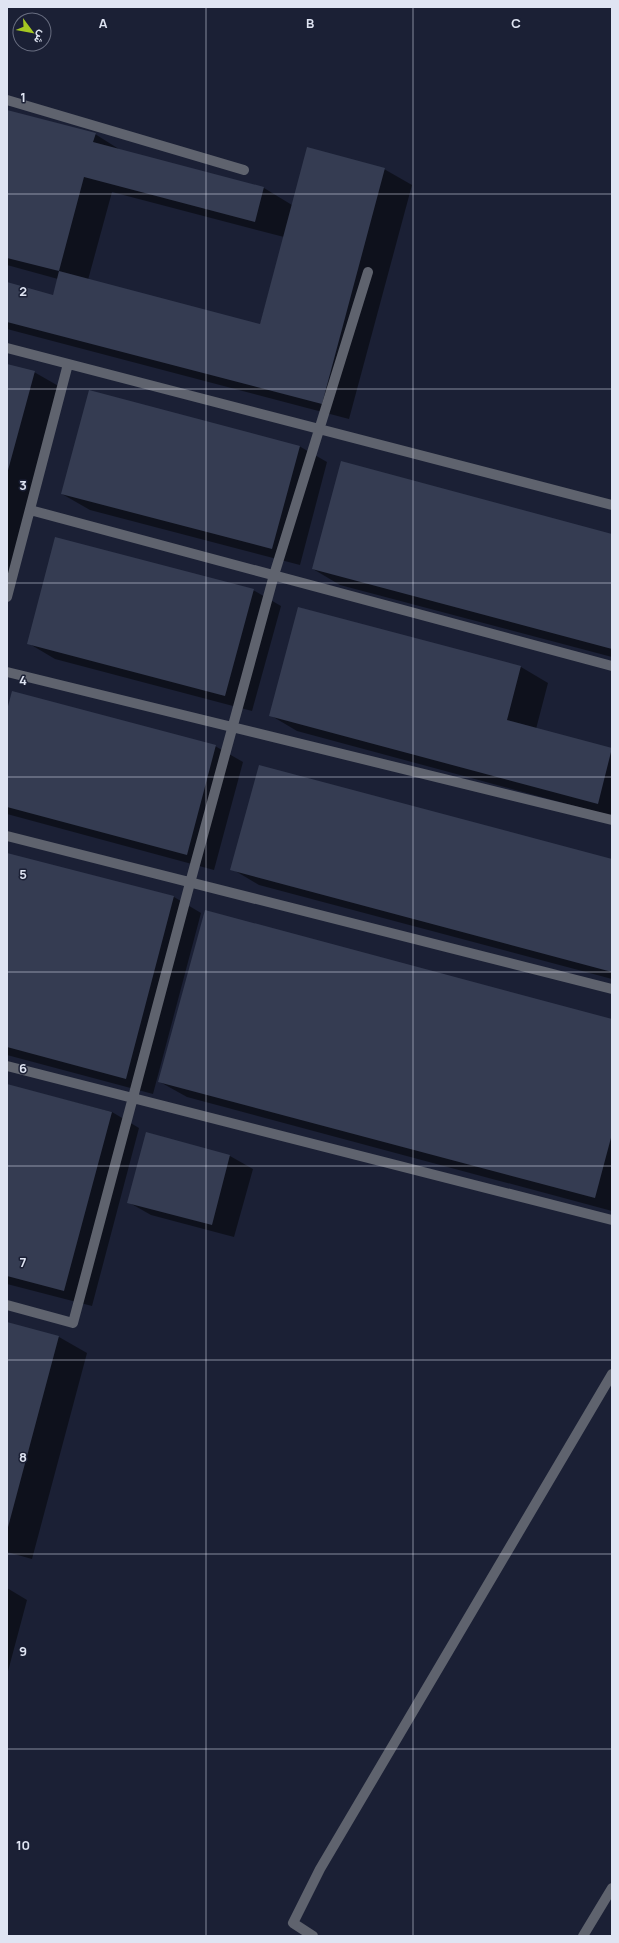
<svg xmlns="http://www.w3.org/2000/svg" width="619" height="1943" font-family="Manrope,Vazirmatn,sans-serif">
<rect width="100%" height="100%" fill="#1b2035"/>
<path fill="#0007" fill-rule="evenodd" d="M7,111L95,134L122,151L264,188L292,205L384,169L412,185L349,419L7,329V283L53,296L58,279L7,265ZM112,192L284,237L260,325L88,280Z
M7,365L34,372L62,388L7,594Z
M299,446L327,462L300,565L90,510L62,494Z
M612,535V657L340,585L313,569Z
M253,590L281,606L252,711L55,659L28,643Z
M299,608L521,667L548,683L536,729L612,749V816L297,731L270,715Z
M7,714L215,746L243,762L214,870L7,814Z
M7,854L174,897L201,913L153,1094L7,1055Z
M612,860V979L259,885L232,869Z
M612,1020V1211L187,1097L160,1082Z
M7,1085L112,1112L139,1128L92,1306L7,1284Z
M147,1133L230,1156L253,1169L234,1237L151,1215L128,1202Z
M7,1323L59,1337L87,1353L32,1559L7,1552Z
M7,1588L27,1600L7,1675Z"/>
<path fill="#353c52" d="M7,110L96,133L93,142L264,187L255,222L84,177L59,271L7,258Z
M307,147L385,168L322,404L7,322V282L53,295L59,271L260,324Z
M7,364L35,371L7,474Z
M89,390L300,446L272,549L61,494Z
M341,461L612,534V649L312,569Z
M55,537L254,589L225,696L27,644Z
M298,607L521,666L507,720L612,748L598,804L269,716Z
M12,691L216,745L187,855L7,807V710Z
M259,765L612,859V972L230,870Z
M7,853L174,896L126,1079L7,1047Z
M205,910L612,1019V1134L595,1198L158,1082Z
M7,1084L112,1112L64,1291L7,1276Z
M146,1132L230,1155L212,1225L127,1203Z
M7,1322L59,1336L7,1531Z"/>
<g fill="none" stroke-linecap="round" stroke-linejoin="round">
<path stroke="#5f636e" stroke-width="10" d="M7,100L244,170
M7,348L612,505
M30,510L612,666
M7,597L68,364
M7,672L612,820
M7,836L612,989
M7,1066L612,1220
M7,1305L73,1323L190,883L274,575L368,272
M313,1936L293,1923L320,1869L612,1374
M583,1936L612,1888"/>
</g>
<path fill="none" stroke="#dfe4f2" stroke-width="1" stroke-opacity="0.55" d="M206,7V1936M413,7V1936M7,194H612M7,389H612M7,583H612M7,777H612M7,972H612M7,1166H612M7,1360H612M7,1554H612M7,1749H612"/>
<g font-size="13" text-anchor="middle" font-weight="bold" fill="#dfe4f2" stroke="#1b2035" stroke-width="3" stroke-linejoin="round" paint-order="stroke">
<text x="103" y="28">A</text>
<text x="310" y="28">B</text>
<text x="516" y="28">C</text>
<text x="23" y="102">1</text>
<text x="23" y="296">2</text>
<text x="23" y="490">3</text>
<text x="23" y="685">4</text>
<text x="23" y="879">5</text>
<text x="23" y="1073">6</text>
<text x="23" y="1267">7</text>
<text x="23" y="1462">8</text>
<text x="23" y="1656">9</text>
<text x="23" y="1850">10</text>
</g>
<rect width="619" height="1943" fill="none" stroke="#dfe4f2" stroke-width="16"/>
<g transform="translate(32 32) rotate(122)"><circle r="19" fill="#1b2035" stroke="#696e81"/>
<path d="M0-3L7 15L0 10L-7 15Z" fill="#a6c822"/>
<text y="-6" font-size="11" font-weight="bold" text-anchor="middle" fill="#dfe4f2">ش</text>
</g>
</svg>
